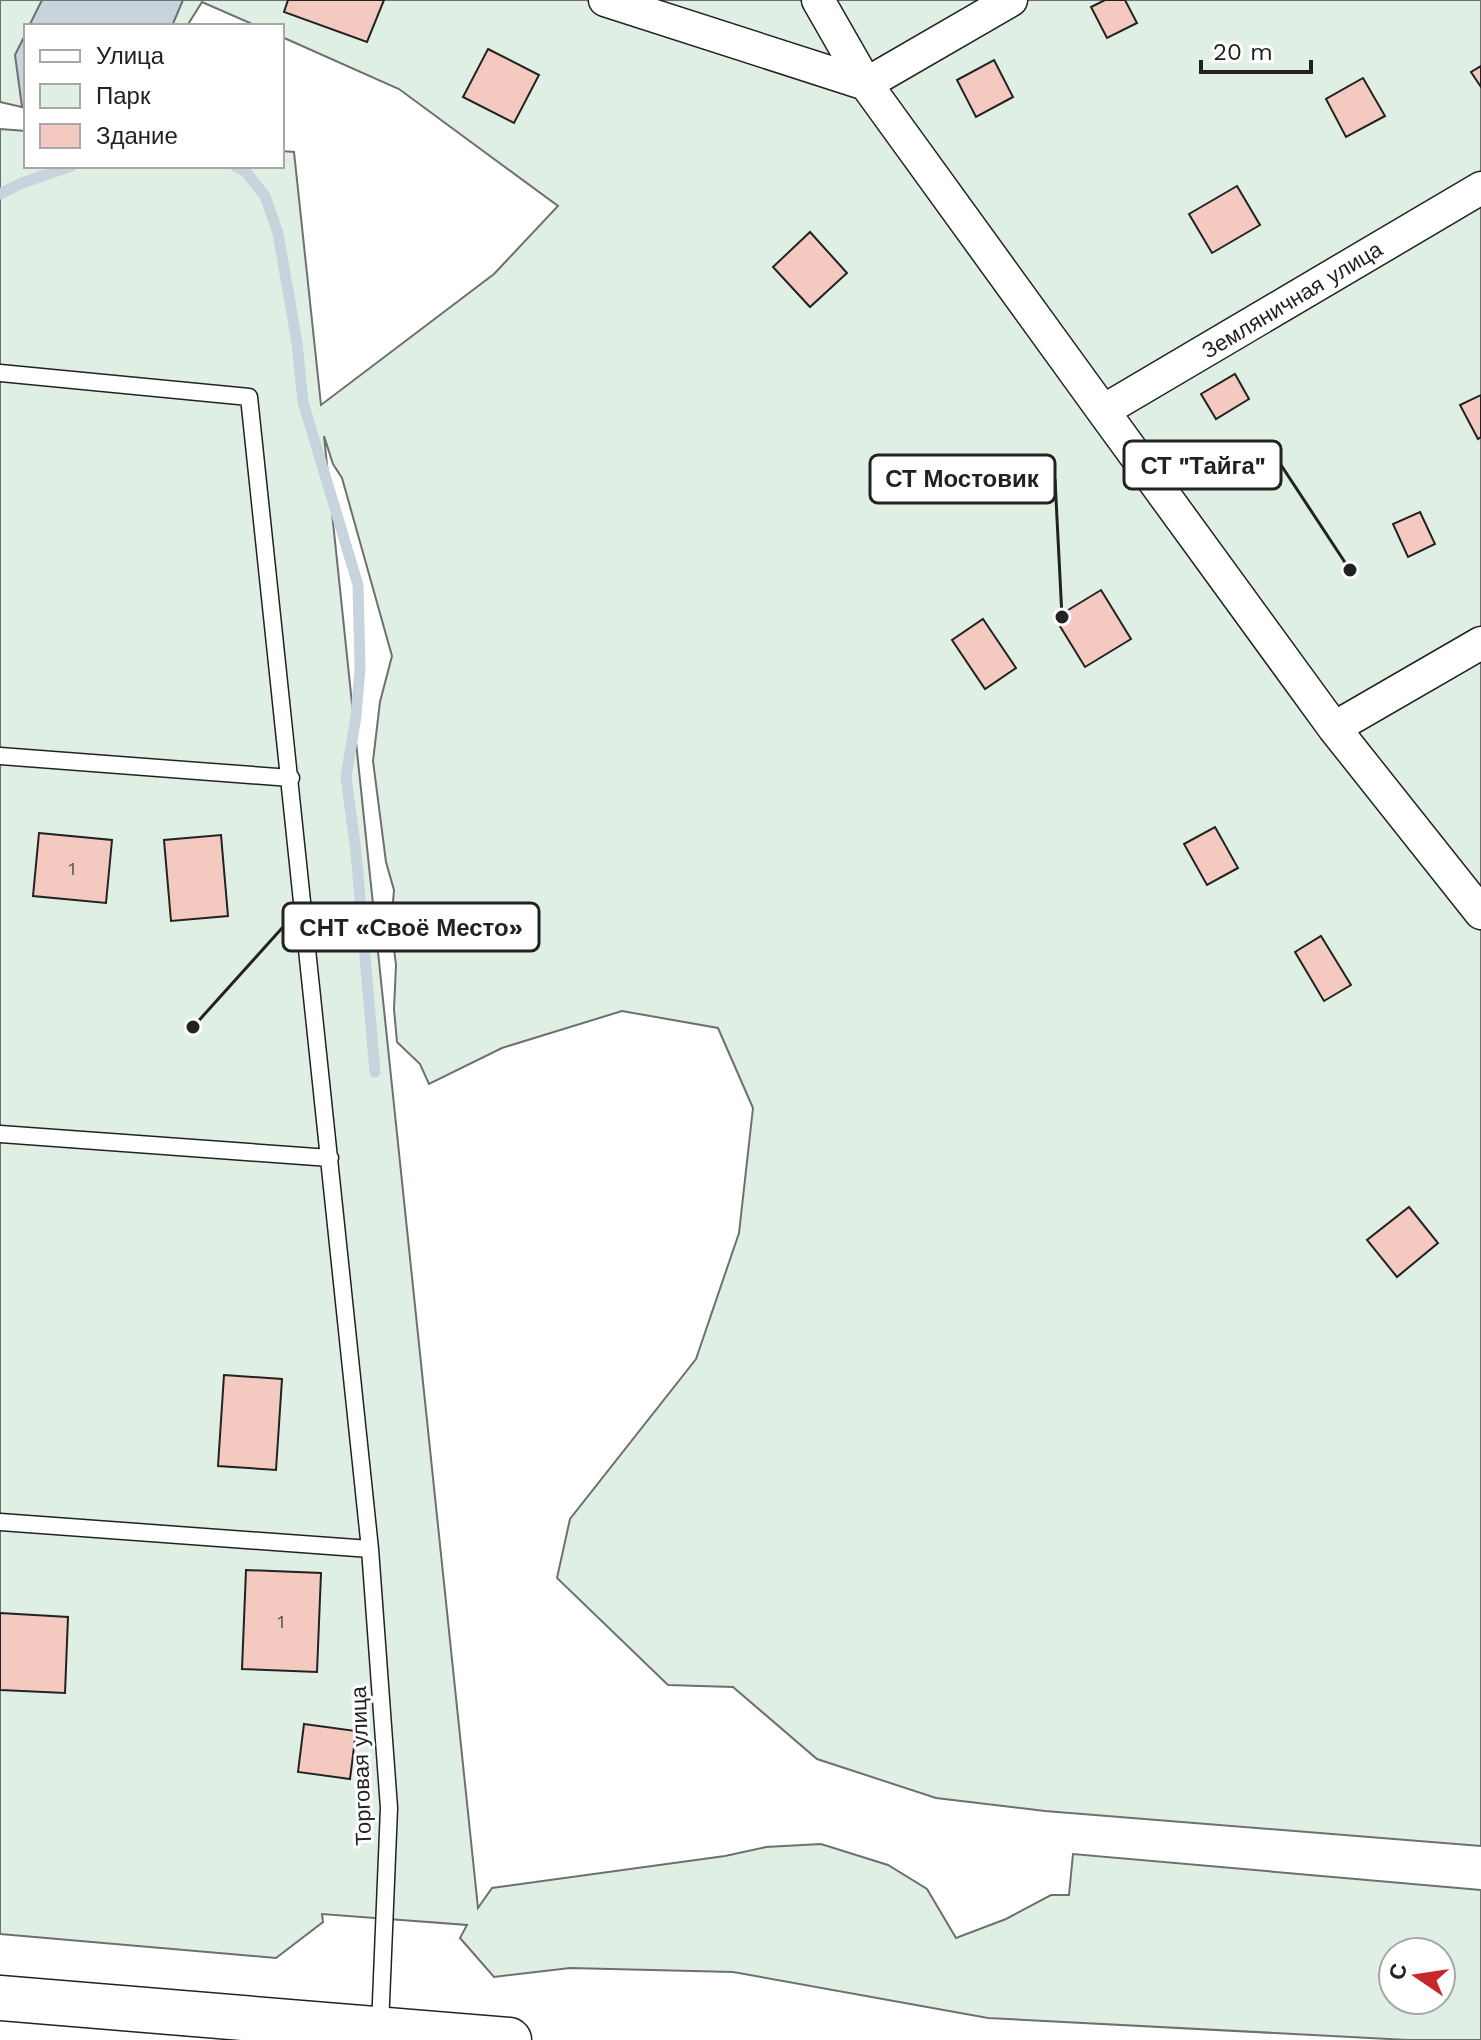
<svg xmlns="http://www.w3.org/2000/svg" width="1481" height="2040" font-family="'Work Sans',sans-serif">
<rect width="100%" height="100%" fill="#fff"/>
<path fill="#e0efe3" stroke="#6f6f6f" stroke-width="2" fill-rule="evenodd" d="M0,0H1481V1846L1045,1811L936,1798L817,1759L733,1687L668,1685L557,1578L570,1519L696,1359L739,1233L753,1108L718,1028L622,1011L502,1048L429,1084L420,1064L397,1042L394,1009L396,965L391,925L394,890L386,862L373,761L380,702L392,656L342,478L333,464L324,436L478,1908L492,1888L725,1856L766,1847L821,1844L888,1865L927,1889L956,1938L1006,1919L1051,1895H1069L1073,1854L1481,1890V2040H1408L988,2018L733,1972L570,1968L494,1977L460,1938L467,1925L322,1914L323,1922L276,1958L0,1934V129L26,131V166H282V151L294,152L321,405L494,274L558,206L399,89L282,37V26H257L202,2L187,26H26V108L0,102ZM1393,1952H1441V2000H1393Z"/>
<path fill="#c7d3dd" stroke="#6f6f6f" stroke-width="2" d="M42,0H183L172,26H29Z
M26,33V108L22,107L15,55Z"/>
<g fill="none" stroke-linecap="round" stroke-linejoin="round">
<path stroke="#c7d3dd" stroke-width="11" d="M235,166L246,172L265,196L278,233L297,343L303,402L358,585L360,668L356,716L346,777L356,852L375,1072
M0,194L22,183L71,166"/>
</g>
<path fill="#f3c9c0" stroke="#222" stroke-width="2" d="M288,0H384L367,42L284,12Z
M1105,0H1125L1137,23L1107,38L1091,7Z
M488,49L539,75L514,123L463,97Z
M994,60L1013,97L976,117L957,80Z
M1481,66V87L1471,72Z
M1363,78L1385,116L1346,137L1326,99Z
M1237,186L1260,225L1212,253L1189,214Z
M810,232L847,273L810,307L773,267Z
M1235,374L1249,399L1216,419L1201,394Z
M1481,395V437L1478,439L1460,405Z
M1420,512L1435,544L1408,557L1393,524Z
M1101,590L1131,639L1085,667L1055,618Z
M983,619L1016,668L985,689L952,640Z
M1215,827L1238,868L1207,885L1184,844Z
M39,833L112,840L106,903L33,896Z
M221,835L228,916L171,921L164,840Z
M1321,936L1351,985L1324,1001L1295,952Z
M1409,1207L1438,1243L1397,1277L1367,1240Z
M224,1375L282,1379L276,1470L218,1466Z
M246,1570L321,1573L317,1672L242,1669Z
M0,1613L68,1617L65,1693L0,1690Z
M304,1724L356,1731L350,1779L298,1772Z"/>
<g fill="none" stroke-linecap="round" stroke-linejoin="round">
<g stroke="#222" stroke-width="19">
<path id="lane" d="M0,373L249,397L370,1549L389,1808L380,2026
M0,756L291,778
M0,1134L330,1158
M0,1522L370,1549"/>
</g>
<g stroke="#222" stroke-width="35">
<path id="street" d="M605,0L866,84
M818,0L866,84L1103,411L1334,728L1481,913
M866,84L1011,0
M1103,411L1481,188
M1334,728L1481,643"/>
</g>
<g stroke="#222" stroke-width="47">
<path id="secondary" d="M0,1998L509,2040"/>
</g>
<use href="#lane" stroke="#fff" stroke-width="16"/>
<use href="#street" stroke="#fff" stroke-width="32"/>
<use href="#secondary" stroke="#fff" stroke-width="44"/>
</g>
<g text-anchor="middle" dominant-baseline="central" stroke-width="6" stroke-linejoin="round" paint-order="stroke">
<g font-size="18" fill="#564c4a">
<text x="72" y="868">1</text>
<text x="281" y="1621">1</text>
</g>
<g font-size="22" fill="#222" stroke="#fff">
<text transform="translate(1292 300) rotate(-31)">Земляничная улица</text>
<text transform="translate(361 1766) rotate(-92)">Торговая улица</text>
</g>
</g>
<path fill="none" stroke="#222" stroke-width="3" d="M1350 570L1281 465M1062 617L1055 479M193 1027L283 927"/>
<g fill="#222" stroke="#fff" stroke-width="3">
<circle cx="1350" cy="570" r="8"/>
<circle cx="1062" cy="617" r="8"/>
<circle cx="193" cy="1027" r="8"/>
</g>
<g fill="#fff" stroke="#222" stroke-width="3">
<rect x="1124" y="441" width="157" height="48" rx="8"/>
<rect x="870" y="455" width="185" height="48" rx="8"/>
<rect x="283" y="903" width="256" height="48" rx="8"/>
</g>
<g font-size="24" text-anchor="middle" font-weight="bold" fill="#222">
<text x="1203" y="474">СТ "Тайга"</text>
<text x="962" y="487">СТ Мостовик</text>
<text x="411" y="936">СНТ «Своё Место»</text>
</g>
<rect x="24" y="24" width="260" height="144" fill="#ffffff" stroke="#a7a7a7" stroke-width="2"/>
<rect x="40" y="50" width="40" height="12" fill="#ffffff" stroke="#a7a7a7" stroke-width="2"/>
<text x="96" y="64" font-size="24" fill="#222222">Улица</text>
<rect x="40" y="84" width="40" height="24" fill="#e0efe3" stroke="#a7a7a7" stroke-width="2"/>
<text x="96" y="104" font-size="24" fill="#222222">Парк</text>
<rect x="40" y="124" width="40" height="24" fill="#f3c9c0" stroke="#a7a7a7" stroke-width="2"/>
<text x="96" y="144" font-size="24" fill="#222222">Здание</text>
<g transform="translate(1417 1976) rotate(283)"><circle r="38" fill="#ffffff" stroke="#a7a7a7" stroke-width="2"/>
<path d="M0-6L14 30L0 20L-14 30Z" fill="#c62828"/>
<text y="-12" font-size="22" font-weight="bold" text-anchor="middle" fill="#222222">С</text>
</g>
<path d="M1201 60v12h110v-12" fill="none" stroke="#222222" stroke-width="4"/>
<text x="1213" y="60" font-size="24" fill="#222222" stroke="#ffffff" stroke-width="6" paint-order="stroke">20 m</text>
</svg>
